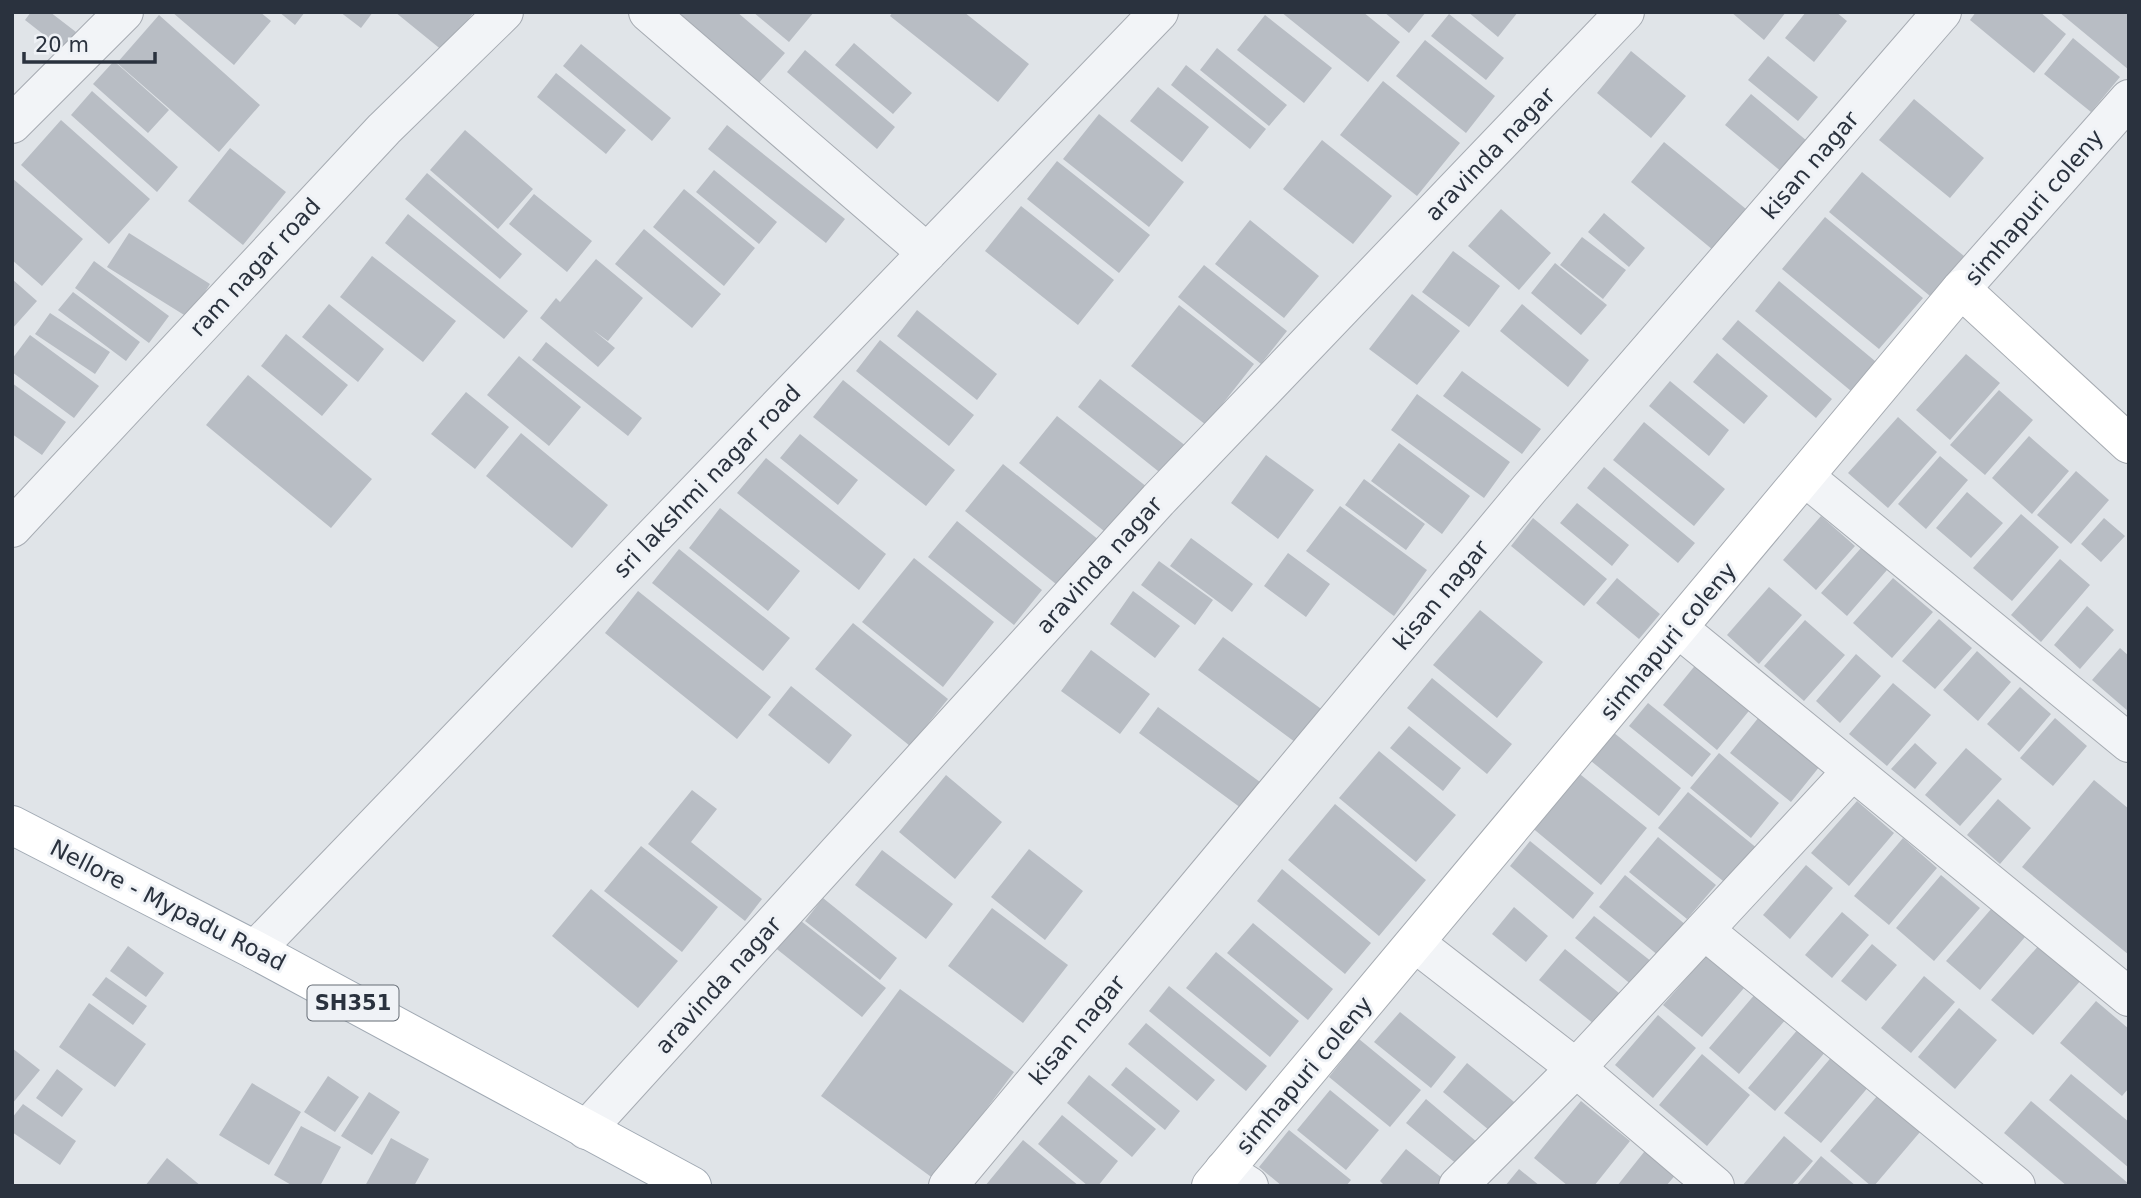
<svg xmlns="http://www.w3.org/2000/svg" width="2141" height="1198" font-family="'DejaVu Sans',sans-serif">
<rect width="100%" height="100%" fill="#e0e4e8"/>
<path fill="#b8bdc4" d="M31,12H50L76,32L62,49L25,20Z
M172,12H260L271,21L234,65Z
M279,12H305L295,25Z
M340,12H373L361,28Z
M395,12H474L443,51Z
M673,12H737L785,53L758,84Z
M753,12H814L789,42Z
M893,12H964L1029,64L998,102L890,16Z
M1281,12H1363L1400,42L1368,82Z
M1384,12H1426L1409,33Z
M1468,12H1518L1498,37Z
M1731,12H1786L1764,40Z
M1806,12H1836L1847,21L1814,62L1785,38Z
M1976,12H2040L2066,34L2034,73L1970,20Z
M2059,12H2129V70Z
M1449,14L1504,58L1486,80L1431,36Z
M159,15L260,105L219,152L117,63Z
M1265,15L1332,68L1304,103L1237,50Z
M2073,38L2120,77L2091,112L2044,74Z
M1425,40L1495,96L1466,133L1396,76Z
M854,43L912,93L893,114L835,65Z
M581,44L671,118L652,141L563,66Z
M1217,48L1287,105L1269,126L1200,70Z
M805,50L895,127L877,149L787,72Z
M1631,51L1686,96L1651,138L1597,93Z
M1768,56L1818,97L1798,121L1748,80Z
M114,61L169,110L148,133L93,84Z
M1186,65L1266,129L1250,149L1171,85Z
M556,73L626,130L606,154L537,97Z
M1383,81L1460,143L1417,196L1340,135Z
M1158,87L1209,127L1182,162L1130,121Z
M92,91L178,167L157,192L71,115Z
M1751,94L1813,146L1788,177L1725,125Z
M1914,99L1984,158L1950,198L1879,140Z
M1099,114L1184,182L1149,227L1063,159Z
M61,120L150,199L109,244L21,165Z
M727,125L845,219L826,243L708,149Z
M465,130L533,189L498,229L430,170Z
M1322,140L1392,196L1353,244L1283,189Z
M1664,142L1746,209L1713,250L1631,182Z
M230,148L286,192L243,245L188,201Z
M1057,161L1150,235L1119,273L1027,199Z
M714,170L777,222L759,244L696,192Z
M1862,172L1964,256L1930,296L1829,212Z
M427,173L522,254L500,279L405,199Z
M12,178L83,239L42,286L12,260Z
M684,189L755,248L724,286L653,227Z
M534,194L592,241L567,272L509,224Z
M1021,206L1114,280L1078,325L985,251Z
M1501,209L1551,253L1519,290L1468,246Z
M1604,213L1645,248L1629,267L1588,232Z
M408,214L528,311L504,339L385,243Z
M1825,217L1923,298L1879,349L1782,269Z
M1250,220L1319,276L1284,318L1215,264Z
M644,229L721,294L692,328L615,264Z
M129,233L210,284L189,318L107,267Z
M1582,237L1626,270L1603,299L1560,265Z
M1453,251L1500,286L1469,327L1422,292Z
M372,256L456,321L423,362L340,297Z
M596,259L643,298L608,341L593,330L615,348L598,367L540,318L556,298L560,302Z
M94,261L169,316L149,343L75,288Z
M1555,263L1607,305L1581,335L1531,293Z
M1204,265L1287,331L1261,364L1178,297Z
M12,279L37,301L12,329Z
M1779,281L1881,366L1857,396L1755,311Z
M73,292L140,342L126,361L58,310Z
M1412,294L1460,331L1417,385L1369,349Z
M329,304L384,349L358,382L302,337Z
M1522,304L1589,360L1568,387L1500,331Z
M1179,305L1254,364L1206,425L1131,366Z
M917,310L997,374L977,400L897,336Z
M50,313L110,352L95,374L35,334Z
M1738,320L1832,399L1816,418L1722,339Z
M286,334L348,385L322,416L261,366Z
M30,335L99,386L74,418L12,372V359Z
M880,340L974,415L949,446L856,371Z
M546,342L642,418L628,436L532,360Z
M1717,353L1768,396L1744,424L1693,382Z
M1966,354L2000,383L1950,440L1916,410Z
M519,356L581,407L549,446L487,395Z
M1462,371L1541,429L1522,454L1443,396Z
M248,375L372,479L331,528L206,425Z
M1100,379L1191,450L1168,479L1078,407Z
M843,380L955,470L926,506L813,417Z
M1670,381L1729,430L1709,456L1649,406Z
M12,383L66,422L42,455L12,434Z
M1999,390L2033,420L1985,475L1950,445Z
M466,392L509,427L475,469L431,434Z
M1417,394L1510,462L1484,498L1391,430Z
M1057,416L1147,487L1109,535L1019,463Z
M1898,417L1937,452L1888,508L1848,473Z
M1644,422L1725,489L1694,526L1613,460Z
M521,433L608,505L572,548L486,476Z
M800,434L858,480L838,505L780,458Z
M2029,436L2069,471L2032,514L1992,478Z
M1399,443L1470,496L1442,534L1371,481Z
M1266,455L1314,490L1278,539L1231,503Z
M1940,456L1968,480L1926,529L1898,504Z
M766,458L886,554L859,590L737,493Z
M1003,464L1099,540L1061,588L965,511Z
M1604,467L1695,543L1678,563L1587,488Z
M2076,471L2109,500L2071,544L2037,515Z
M1364,479L1425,524L1406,550L1345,505Z
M1967,492L2003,523L1971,558L1936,528Z
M1577,503L1629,545L1612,566L1560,523Z
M1340,506L1427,570L1394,616L1306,551Z
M720,508L800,571L768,611L689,548Z
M2021,514L2059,547L2012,601L1973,568Z
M1821,516L1855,546L1816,590L1783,560Z
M1533,518L1607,579L1584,606L1511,546Z
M2104,518L2125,536L2101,562L2081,544Z
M957,521L1042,590L1014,625L928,557Z
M1191,538L1253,584L1232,612L1170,566Z
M1861,548L1887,570L1847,616L1821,593Z
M679,549L790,638L763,671L652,583Z
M1288,553L1330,584L1306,617L1264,586Z
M914,558L994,622L943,687L862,622Z
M2060,559L2090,585L2041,642L2011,615Z
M1159,561L1213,600L1195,625L1141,585Z
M1617,578L1660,614L1639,639L1596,603Z
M1893,578L1933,612L1892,658L1853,623Z
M1769,587L1802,615L1759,664L1727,635Z
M638,591L771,697L737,739L605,633Z
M1133,591L1180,626L1155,658L1110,624Z
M2087,606L2114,630L2080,669L2054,645Z
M1480,610L1543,662L1497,718L1433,665Z
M1939,619L1972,648L1935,689L1902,661Z
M1805,620L1845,655L1804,701L1764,666Z
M853,623L948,699L910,746L815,669Z
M1223,637L1324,711L1299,745L1198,670Z
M2120,648L2129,656V712L2092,680Z
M1091,650L1150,694L1120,734L1061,691Z
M1977,651L2011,682L1978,721L1943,690Z
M1856,654L1881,676L1840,723L1816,701Z
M1702,657L1757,701L1717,750L1663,705Z
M1432,678L1512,744L1487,774L1407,708Z
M1893,683L1931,715L1887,766L1849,734Z
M791,686L852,735L829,764L768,715Z
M2020,687L2051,714L2019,752L1987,724Z
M1648,703L1711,754L1692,777L1629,726Z
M1158,707L1260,782L1241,808L1139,733Z
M1763,712L1824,761L1791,802L1730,753Z
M2055,718L2087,746L2053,786L2020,758Z
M1409,726L1461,768L1443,791L1390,748Z
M1613,732L1681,788L1659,816L1591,761Z
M1915,743L1937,763L1915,789L1891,769Z
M1966,748L2002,779L1960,826L1925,795Z
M1379,751L1456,815L1416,862L1339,798Z
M1719,753L1779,803L1751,838L1690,788Z
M1576,771L1647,828L1601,885L1530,826Z
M946,775L1002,822L955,879L899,832Z
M2094,780L2129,809V955L2022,867Z
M692,790L717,809L691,842L762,899L745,921L648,844Z
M1688,792L1758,849L1728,885L1658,828Z
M1998,799L2031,828L2000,864L1967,835Z
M1857,801L1894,833L1849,886L1811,853Z
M1335,804L1426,880L1379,936L1288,860Z
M1658,837L1716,885L1687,919L1629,872Z
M1903,838L1937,868L1889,925L1854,896Z
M1530,841L1594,893L1573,919L1510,866Z
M641,846L718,907L682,952L604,891Z
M1029,849L1083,891L1045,940L991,897Z
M882,850L953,904L926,939L855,885Z
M1806,865L1833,888L1790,939L1763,915Z
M1282,869L1371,943L1345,974L1257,901Z
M1625,875L1686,925L1659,956L1599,907Z
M1941,875L1980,908L1934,961L1896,928Z
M591,889L678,961L638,1008L552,936Z
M823,898L897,958L880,980L805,921Z
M1514,907L1548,936L1526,962L1492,934Z
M992,908L1068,965L1023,1023L948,966Z
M1992,908L2025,937L1980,990L1946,961Z
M1842,912L1869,935L1832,978L1805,955Z
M1594,916L1652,962L1633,986L1575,938Z
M796,917L886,988L862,1017L773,946Z
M1253,923L1333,989L1308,1020L1227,953Z
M1872,944L1897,965L1866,1001L1841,981Z
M2040,944L2082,979L2033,1035L1991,1000Z
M128,946L164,973L146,997L110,971Z
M1565,949L1619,993L1594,1024L1539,980Z
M1712,949L1750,981L1702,1037L1663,1005Z
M1216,952L1299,1021L1270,1057L1186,988Z
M1924,976L1955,1002L1911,1053L1881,1028Z
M106,977L147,1006L133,1025L92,995Z
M1169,986L1267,1066L1246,1091L1149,1011Z
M1762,986L1792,1012L1739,1074L1709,1048Z
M900,989L1014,1072L934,1179L821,1096Z
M2096,1001L2129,1029V1088L2122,1096L2060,1043Z
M89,1003L146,1044L115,1087L59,1047Z
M1959,1008L1997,1040L1955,1089L1918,1057Z
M1400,1012L1456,1057L1431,1088L1374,1042Z
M1658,1015L1696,1048L1653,1098L1615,1065Z
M1805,1021L1832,1044L1775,1111L1748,1088Z
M1146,1023L1215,1080L1197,1101L1128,1044Z
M1359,1039L1421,1090L1390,1127L1329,1077Z
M12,1048L40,1070L12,1104Z
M1702,1054L1750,1095L1707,1146L1659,1105Z
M1834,1054L1870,1085L1821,1143L1784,1113Z
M1467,1063L1519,1106L1495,1135L1443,1092Z
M1126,1067L1180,1111L1165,1130L1111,1085Z
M57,1069L83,1089L62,1117L36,1098Z
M2071,1074L2129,1122V1168L2049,1100Z
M1089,1075L1156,1129L1132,1157L1067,1103Z
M328,1076L359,1097L335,1132L304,1112Z
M252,1083L301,1112L269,1165L219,1135Z
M1884,1088L1926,1125L1874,1186H1871L1830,1151Z
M1330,1090L1379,1130L1346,1170L1297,1130Z
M369,1092L400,1112L372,1155L341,1136Z
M1426,1099L1477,1142L1458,1165L1406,1123Z
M1581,1101L1630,1141L1594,1186H1568L1534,1158Z
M2031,1101L2129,1184V1186H2067L2004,1133Z
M23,1104L76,1141L60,1165L12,1132V1118Z
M1062,1115L1118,1161L1098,1186H1088L1038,1144Z
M301,1126L341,1147L320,1186H293L274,1175Z
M1289,1130L1351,1180L1346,1186H1282L1259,1167Z
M1784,1136L1813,1161L1791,1186H1742Z
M391,1138L429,1159L414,1186H365Z
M1023,1140L1079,1186H985Z
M1648,1147L1678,1172L1666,1186H1617Z
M1406,1149L1446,1181L1442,1186H1385L1380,1181Z
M1821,1156L1856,1186H1796Z
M167,1158L201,1186H145Z
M1519,1169L1540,1186H1505Z"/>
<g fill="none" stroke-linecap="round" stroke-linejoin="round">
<g stroke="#a6abb2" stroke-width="40">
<path id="street" d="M648,12L927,253
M12,124L124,12
M1961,289L2129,99
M1805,477L2129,743
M12,528L384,129L504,12
M1678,628L2129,997
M1704,930L2016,1186
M1415,943L1576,1068L1715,1186
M255,950L1159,12
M586,1130L1158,500L1625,12
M1224,1170L1249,1186
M948,1186L1529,489L1942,12
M1458,1186L1576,1068L1852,771"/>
</g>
<g stroke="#a6abb2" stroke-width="40">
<path id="secondary" d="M1211,1186L1961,289L2129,444"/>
</g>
<g stroke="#a0a9b3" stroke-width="40">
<path id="primary" d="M12,825L255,950L692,1186"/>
</g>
<use href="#street" stroke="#f2f4f7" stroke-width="38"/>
<use href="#secondary" stroke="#fff" stroke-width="38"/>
<use href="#primary" stroke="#fff" stroke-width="38"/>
</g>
<g text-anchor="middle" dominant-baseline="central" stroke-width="6" stroke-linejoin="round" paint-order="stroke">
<rect fill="#eff2f6" stroke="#656c75" stroke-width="2" x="307.5" y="985.5" width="91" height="35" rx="5"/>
<g font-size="21" font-weight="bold" fill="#2a323e">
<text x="353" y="1003">SH351</text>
</g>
<g font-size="23" fill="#2a323e" stroke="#eff2f6">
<text transform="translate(1490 154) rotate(-46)">aravinda nagar</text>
<text transform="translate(1810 165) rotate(-49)">kisan nagar</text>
<text transform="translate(2034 207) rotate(-49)">simhapuri coleny</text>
<text transform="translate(255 267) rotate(-47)">ram nagar road</text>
<text transform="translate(707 481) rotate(-46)">sri lakshmi nagar road</text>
<text transform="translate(1099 565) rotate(-48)">aravinda nagar</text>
<text transform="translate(1441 595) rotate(-50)">kisan nagar</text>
<text transform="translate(1668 641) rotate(-50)">simhapuri coleny</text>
<text transform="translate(168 905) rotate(27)">Nellore - Mypadu Road</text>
<text transform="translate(718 985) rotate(-48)">aravinda nagar</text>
<text transform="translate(1077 1030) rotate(-50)">kisan nagar</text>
<text transform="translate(1304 1075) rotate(-50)">simhapuri coleny</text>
</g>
</g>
<rect width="2141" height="1198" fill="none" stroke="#2a323e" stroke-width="28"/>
<path d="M24 52v10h131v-10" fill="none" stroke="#2a323e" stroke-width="3.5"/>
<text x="35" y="52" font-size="21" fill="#2a323e" stroke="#eff2f6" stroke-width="5" paint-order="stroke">20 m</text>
</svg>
